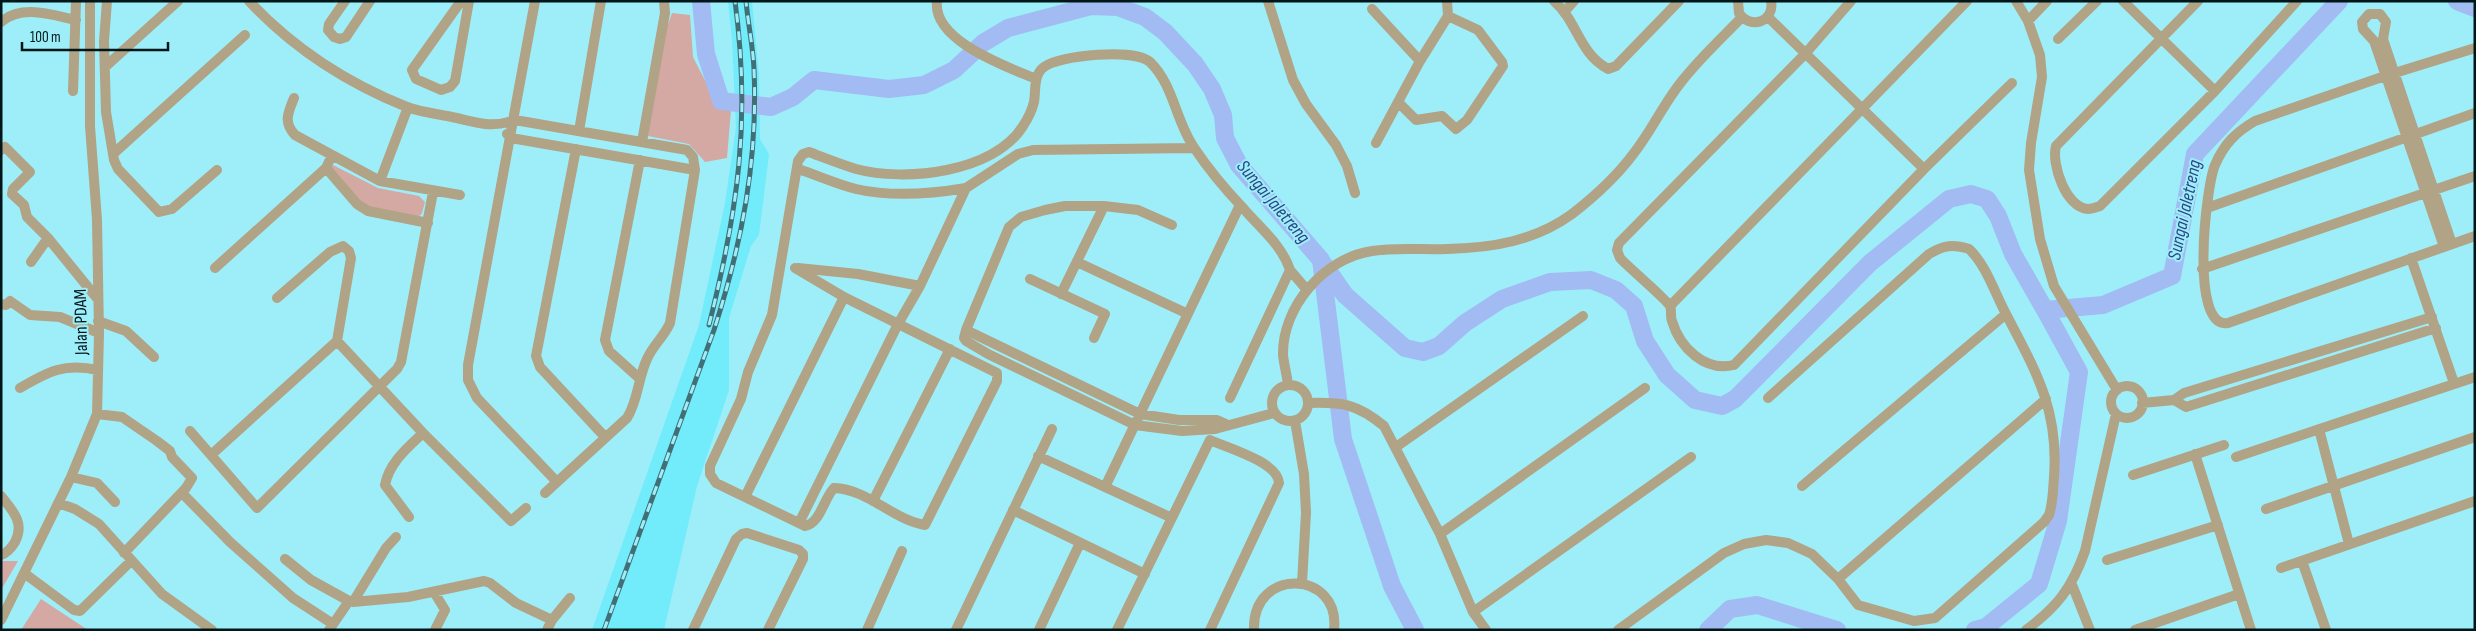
<svg xmlns="http://www.w3.org/2000/svg" width="2476" height="631" font-family="'Sofia Sans Condensed',sans-serif">
<rect width="100%" height="100%" fill="#9deef9"/>
<path fill="#72ebfa" d="M728,1H752L759,76L760,139L769,154L759,235L751,246L729,318V390L697,486L664,630H592L699,325L725,203L736,127L732,40Z"/>
<path fill="#d4a8a3" d="M672,13L690,15L693,57L716,102L731,110L727,158L705,162L689,144L648,136L664,36Z
M333,165L378,188L419,196L425,202L422,213L418,218L372,211L328,173Z
M1,561H18L1,590Z
M41,599L88,630H21Z"/>
<g fill="none" stroke-linecap="round" stroke-linejoin="round">
<path stroke="#a3bbf3" stroke-width="18" d="M701,1L706,54L721,101L771,107L793,97L814,80L889,89L924,85L954,70L983,43L1008,28L1091,6L1118,7L1145,17L1165,32L1195,64L1212,89L1223,115L1225,138L1239,165L1321,260L1343,439L1392,586L1415,630
M2457,1L2475,8
M1322,262L1345,295L1405,348L1423,352L1439,346L1465,323L1502,299L1550,282L1591,280L1616,290L1634,306L1645,341L1667,375L1695,400L1722,406L1735,399L1870,263L1949,199L1971,194L1987,199L1998,216L2013,254L2045,310
M1708,630L1730,609L1757,605L1837,630
M1975,630L1986,627L2039,584L2058,521L2079,372L2045,310L2103,305L2172,276L2195,154L2339,1"/>
<path stroke="#b1a385" stroke-width="10" d="M107,1L104,41L106,112L114,160L118,169L159,212L172,209L217,170
M249,1C293,48 347,83 407,107C421,112 437,114 452,117C475,122 491,129 515,120L687,150L693,157L695,170L670,323C664,337 653,345 647,359C638,378 638,401 627,418L545,493
M345,1L329,24L328,30L334,37L340,39L346,37L370,1
M461,1L412,70L416,79L441,90L450,87L455,81L469,1
M535,1L468,365V380L477,398L557,482
M937,1C932,41 1008,67 1036,79
M1268,1L1293,80L1306,104L1336,145L1347,166L1355,193
M1554,1C1578,22 1578,52 1608,69L1616,66L1679,1
M1738,1L1739,13C1750,30 1775,22 1771,1
M1851,1L1805,54L1619,243L1617,250L1620,258C1628,267 1666,299 1670,306C1672,310 1670,317 1672,321C1680,348 1705,372 1734,365L1924,169L2012,83
M2016,1L2028,21L2040,55L2042,77L2031,143L2029,170L2040,239L2054,286L2117,390
M2123,1L2215,91
M2198,1L2056,146C2051,164 2066,208 2088,209C2092,209 2097,207 2100,206L2215,91L2297,1
M1372,9L1420,61
M1565,11L1574,1
M1768,17L1924,169
M2028,21L2047,1
M1,22C22,4 52,15 76,20
M2058,39L2097,1
M2475,48L2385,76L2255,121C2236,132 2224,144 2215,165C2206,186 2189,330 2228,323L2475,236
M105,67L178,1
M73,91L76,1
M294,98C288,113 283,122 295,135L380,181L460,195
M1399,103L1416,120L1442,116L1456,129L1467,120L1503,66L1502,62L1478,30L1448,16
M579,131L601,1
M507,134L511,138L695,170
M642,142L665,13L664,1
M1376,143L1420,61L1448,16L1447,1
M576,149L536,356L540,367L605,437
M1,150L5,147L30,172L13,189L12,194L24,205L27,217L48,238
M113,154L245,35
M326,168L357,204L368,211L428,223
M798,169C817,175 836,184 856,189C891,197 931,194 966,188
M380,181L408,107
M2207,208L2475,113
M1172,225L1138,210L1104,206H1065L1045,210L1021,217L1009,227L966,330L964,338L966,341L988,354L1135,425L1182,431L1215,429L1274,413
M2444,247L2374,41L2363,29L2362,22L2369,14H2380L2386,22L2383,39L2452,244
M2411,258L2454,383
M31,262L48,238L96,297
M1077,262L1188,314
M215,268L326,168L332,155
M795,268L844,297L997,373V381L925,525C893,520 868,489 834,488C824,498 820,524 805,526L716,483L710,474V466L741,399L748,372L772,315L798,161L803,154L809,152C825,158 840,164 856,169C904,182 994,173 1023,126C1027,120 1032,110 1034,102C1036,91 1033,75 1044,67C1060,55 1135,48 1150,62C1174,85 1176,123 1195,149C1209,170 1226,190 1243,208C1260,228 1282,245 1290,270L1230,398
M798,268L858,274L920,286
M2202,269L2475,176
M1290,270L1307,290
M1030,279L1105,314L1094,338
M1061,294L1104,206
M1,304L6,305L10,301L30,315L60,317L99,333
M1670,306L1967,1
M98,321L126,331L154,357
M966,330L1140,414L1179,420H1217L1226,424
M337,341L423,433L511,521L526,508
M639,378L609,351L605,340L640,160
M1272 403a18 18 0 1 1 36 0a18 18 0 1 1-36 0Z
M1288,385C1287,375 1284,365 1283,355C1282,307 1324,258 1372,251C1397,247 1422,250 1447,249C1492,248 1535,241 1572,214C1594,197 1617,176 1634,153C1652,130 1664,103 1682,81C1700,58 1722,38 1742,17
M2111 402a16 16 0 1 1 32 0a16 16 0 1 1-32 0Z
M20,388C49,371 64,363 98,370
M2174,400L2186,407L2436,328
M1309,403C1343,402 1357,404 1384,426L1440,534L1473,612L1486,630
M2142,403L2174,400L2184,393L2432,317
M97,414L122,417L157,441L170,451L172,457L192,478L186,488L124,553
M1295,421L1304,474L1306,513L1302,583
M2319,429L2349,544
M190,431L257,508L397,369L401,362L433,192
M1396,447L1583,316
M2195,454L2251,630
M211,455L337,341L351,258L349,251L343,246L330,252L277,298
M1038,456L1172,518
M2236,457L2475,377
M2133,475L2224,445
M71,477L97,483L115,502
M1802,486L2006,314
M1105,487L1240,205
M182,493L230,542L293,598L333,624
M1,496C13,511 25,523 15,542C12,547 7,553 1,555
M745,497L844,297
M873,501L950,349
M58,503L75,509L99,524L162,594L212,630
M2266,509L2475,437
M1013,510L1145,574
M409,517L385,485C389,463 407,448 423,433
M799,523L898,324L920,286L966,188L1018,154L1033,150L1193,148
M1440,534L1645,388
M285,559L311,580L349,601
M2107,560L2218,525
M2302,561L2326,630
M2281,568L2475,501
M24,573L74,610L80,611L130,562
M1838,579L2046,399
M2071,582L2090,630
M434,592L445,610L435,630
M353,602L408,597L484,581L490,583L516,603L552,620
M1473,612L1691,457
M1,620L71,477L97,414L99,333L97,220L90,126V1
M329,630L349,601L353,602L386,548L396,537
M547,630L552,620L570,598
M693,630L736,539L742,534L747,533L799,550L803,554V559L768,630
M867,630L902,551
M956,630L1052,429
M1039,630L1080,543
M1117,630L1210,440C1228,448 1278,462 1279,483L1210,630
M1254,630C1252,566 1341,570 1334,630
M1618,630L1724,553L1744,544L1766,540L1788,543L1812,554L1838,579L1858,605L1914,621L1935,618L2044,522L2049,515C2053,503 2053,489 2054,477C2059,408 2035,370 2005,312C1994,291 1986,265 1969,249C1953,244 1944,245 1929,254L1768,398
M2026,630C2057,607 2072,588 2085,551L2116,414
M2135,630L2239,594"/>
<g stroke="#416f75" stroke-width="5">
<path id="rail" d="M709,325C738,210 751,120 735,1
M604,630L714,330C742,243 758,161 754,69C753,46 748,24 746,1"/>
</g>
<use href="#rail" stroke="#9deef9" stroke-width="3" stroke-dasharray="9" stroke-linecap="butt"/>
</g>
<g text-anchor="middle" dominant-baseline="central" stroke-width="4" stroke-linejoin="round" paint-order="stroke">
<g font-size="18" fill="#011619" stroke="#9deef9">
<text transform="translate(81 322) rotate(-91)">Jalan PDAM</text>
</g>
<g font-size="19" font-style="italic" fill="#2c4587" stroke="#9deef9">
<text transform="translate(1273 202) rotate(50)">Sungai Jaletreng</text>
<text transform="translate(2185 210) rotate(-78)">Sungai Jaletreng</text>
</g>
</g>
<rect width="2476" height="631" fill="none" stroke="#011619" stroke-width="5"/>
<path d="M22 42v8h146v-8" fill="none" stroke="#011619" stroke-width="2.5"/>
<text x="30" y="42" font-size="15" fill="#011619" stroke="#9deef9" stroke-width="4" paint-order="stroke">100 m</text>
</svg>
